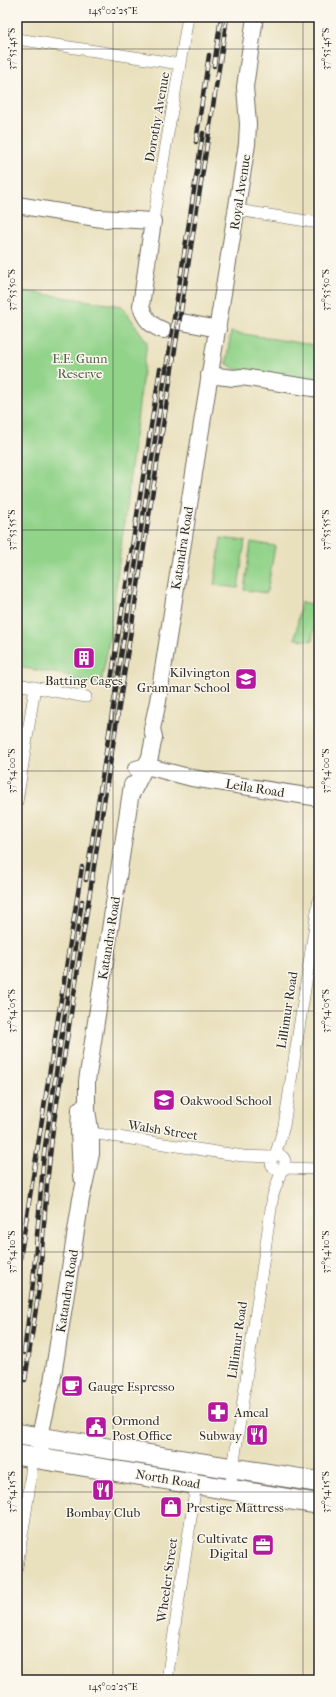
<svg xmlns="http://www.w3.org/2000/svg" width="336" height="1697" font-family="'IM FELL French Canon',serif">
<rect width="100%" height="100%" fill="#fbf7ec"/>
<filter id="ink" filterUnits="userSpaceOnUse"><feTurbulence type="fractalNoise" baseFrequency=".025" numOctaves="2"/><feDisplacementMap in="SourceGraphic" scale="8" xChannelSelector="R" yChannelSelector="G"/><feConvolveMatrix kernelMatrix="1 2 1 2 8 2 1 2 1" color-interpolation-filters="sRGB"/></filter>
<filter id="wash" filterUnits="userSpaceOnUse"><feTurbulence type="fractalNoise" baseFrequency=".012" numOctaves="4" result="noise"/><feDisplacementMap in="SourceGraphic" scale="16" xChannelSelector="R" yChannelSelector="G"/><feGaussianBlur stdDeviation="0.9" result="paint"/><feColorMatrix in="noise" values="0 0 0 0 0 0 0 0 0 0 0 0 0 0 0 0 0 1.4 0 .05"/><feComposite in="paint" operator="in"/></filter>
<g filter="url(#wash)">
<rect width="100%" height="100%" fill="#e9e0bd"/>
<path fill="#92d38a" stroke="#5e7f5a" d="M17,290L122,306L147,342L109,641L101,684L69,679V675H66L17,667Z
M231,332L319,346V383L235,369L226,363Z
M221,538L245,541L238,588L214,585Z
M251,542L275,546L267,593L244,590Z
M301,602L318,605L312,641L295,639Z"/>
</g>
<g filter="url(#ink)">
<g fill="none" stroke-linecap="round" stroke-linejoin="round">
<path stroke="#c3bca0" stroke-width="16" stroke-dasharray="16 8" stroke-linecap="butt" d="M163,330L181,333"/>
<g stroke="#6e6a5e" stroke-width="12">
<path id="street" d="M17,39L180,64
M237,210L319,223
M153,221L188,17
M17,684L86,697
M17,802L35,687
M85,1132L243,1156L273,1157
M271 1162a7 7 0 1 1 14 0a7 7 0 1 1-14 0Z
M275,1156L284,1126L319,898
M283,1168L319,1169
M230,1489L273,1195L282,1169
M17,1567C22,1530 31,1494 32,1457
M167,1680L196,1484"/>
</g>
<g stroke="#6e6a5e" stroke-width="18">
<path id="secondary" d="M17,205L108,220
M99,218L153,221L141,306C144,318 151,326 163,330
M182,322L218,329
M209,375L234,378L242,377L319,389
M136,769L146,766L192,778L319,798
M131,795L150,757L154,737L152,729L158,701C187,515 217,330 247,144L248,124L245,87L255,17
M80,1109L79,1131L81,1176
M41,1459L40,1436L52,1382L81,1199L91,1154V1136L87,1110V1081L132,785"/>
</g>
<g stroke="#6e6a5e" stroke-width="22">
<path id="highway" d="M17,1434L319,1482
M17,1455L319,1504"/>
</g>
<use href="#street" stroke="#fff" stroke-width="11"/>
<use href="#secondary" stroke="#fff" stroke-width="16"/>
<use href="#highway" stroke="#fff" stroke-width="20"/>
<g stroke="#2b2b2b" stroke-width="4.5">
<path id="rail" d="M214,66L221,17
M196,142L209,55
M110,687L160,369
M86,880L203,133
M17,1278L82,867
M24,1353L33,1283L44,1153L82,901
M25,1380L39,1289L47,1184L53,1128L227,17"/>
</g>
<use href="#rail" stroke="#fbf7ec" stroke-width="3" stroke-dasharray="9" stroke-linecap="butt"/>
</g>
</g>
<path fill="none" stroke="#2b2b2b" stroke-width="1" stroke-opacity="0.45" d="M113,17V1680M303,17V1680M17,49H319M17,290H319M17,530H319M17,771H319M17,1011H319M17,1252H319M17,1492H319"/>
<defs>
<g id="building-square" transform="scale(1.15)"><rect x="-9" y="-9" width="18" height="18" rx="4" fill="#b5179e" stroke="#fbf7ec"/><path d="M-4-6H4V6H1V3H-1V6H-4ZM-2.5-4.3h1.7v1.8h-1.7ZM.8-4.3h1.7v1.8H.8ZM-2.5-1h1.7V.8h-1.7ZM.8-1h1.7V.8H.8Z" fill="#fff"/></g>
<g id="school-square" transform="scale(1.15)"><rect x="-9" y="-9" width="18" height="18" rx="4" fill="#b5179e" stroke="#fbf7ec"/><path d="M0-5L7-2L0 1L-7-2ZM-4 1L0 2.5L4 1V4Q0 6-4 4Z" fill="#fff"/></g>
<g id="cafe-square" transform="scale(1.15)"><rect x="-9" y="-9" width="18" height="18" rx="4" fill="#b5179e" stroke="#fbf7ec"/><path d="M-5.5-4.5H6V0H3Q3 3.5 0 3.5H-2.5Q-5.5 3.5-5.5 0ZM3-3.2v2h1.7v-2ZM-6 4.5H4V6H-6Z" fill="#fff"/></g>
<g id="pharmacy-square" transform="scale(1.15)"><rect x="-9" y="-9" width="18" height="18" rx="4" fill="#b5179e" stroke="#fbf7ec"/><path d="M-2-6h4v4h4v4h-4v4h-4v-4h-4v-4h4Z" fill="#fff"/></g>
<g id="civic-square" transform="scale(1.15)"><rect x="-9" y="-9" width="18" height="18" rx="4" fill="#b5179e" stroke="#fbf7ec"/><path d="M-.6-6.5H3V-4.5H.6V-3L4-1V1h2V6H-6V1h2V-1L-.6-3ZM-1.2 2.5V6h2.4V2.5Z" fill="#fff"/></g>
<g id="restaurant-square" transform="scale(1.15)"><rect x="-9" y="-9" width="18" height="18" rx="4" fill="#b5179e" stroke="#fbf7ec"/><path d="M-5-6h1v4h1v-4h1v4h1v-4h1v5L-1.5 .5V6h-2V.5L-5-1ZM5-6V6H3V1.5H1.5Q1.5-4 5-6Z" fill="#fff"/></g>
<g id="shop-square" transform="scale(1.15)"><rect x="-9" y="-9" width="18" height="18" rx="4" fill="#b5179e" stroke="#fbf7ec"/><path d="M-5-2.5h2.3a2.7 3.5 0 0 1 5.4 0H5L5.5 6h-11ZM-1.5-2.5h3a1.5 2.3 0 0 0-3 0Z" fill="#fff"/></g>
<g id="office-square" transform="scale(1.15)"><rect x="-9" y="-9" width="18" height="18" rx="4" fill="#b5179e" stroke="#fbf7ec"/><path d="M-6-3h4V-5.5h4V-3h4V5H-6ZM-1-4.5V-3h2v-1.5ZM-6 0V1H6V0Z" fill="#fff"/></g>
</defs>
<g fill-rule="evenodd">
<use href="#building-square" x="84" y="658"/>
<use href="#school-square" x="246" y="679"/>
<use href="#school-square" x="164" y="1100"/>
<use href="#cafe-square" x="72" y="1386"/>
<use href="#pharmacy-square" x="218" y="1412"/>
<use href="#civic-square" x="96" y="1427"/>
<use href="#restaurant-square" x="257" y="1435"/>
<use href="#restaurant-square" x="103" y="1490"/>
<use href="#shop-square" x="171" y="1507"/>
<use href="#office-square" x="263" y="1545"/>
</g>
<g text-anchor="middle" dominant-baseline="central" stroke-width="3" stroke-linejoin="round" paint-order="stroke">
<g font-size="13" fill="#2b2b2b" stroke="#fbf7ec">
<text transform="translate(157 117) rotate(-80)">Dorothy Avenue</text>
<text transform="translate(240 192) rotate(-81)">Royal Avenue</text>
<text transform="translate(182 548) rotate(-81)">Katandra Road</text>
<text transform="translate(255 788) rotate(9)">Leila Road</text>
<text transform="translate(109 938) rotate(-81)">Katandra Road</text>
<text transform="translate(287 1010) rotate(-81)">Lillimur Road</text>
<text transform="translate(163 1130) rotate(9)">Walsh Street</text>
<text transform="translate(67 1291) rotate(-81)">Katandra Road</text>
<text transform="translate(237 1340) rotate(-82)">Lillimur Road</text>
<text transform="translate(168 1479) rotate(9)">North Road</text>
<text transform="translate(167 1580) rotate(-82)">Wheeler Street</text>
</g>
<g font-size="13" fill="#4a5d48" stroke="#fbf7ec">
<text x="80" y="358">E.E. Gunn<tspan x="80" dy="15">Reserve</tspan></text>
</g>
<g font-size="13" fill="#2b2b2b" stroke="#fbf7ec" text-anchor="start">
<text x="230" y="672" text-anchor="end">Kilvington<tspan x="230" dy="15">Grammar School</tspan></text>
<text x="84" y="680" text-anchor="middle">Batting Cages</text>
<text x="180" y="1100">Oakwood School</text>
<text x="88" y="1386">Gauge Espresso</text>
<text x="234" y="1412">Amcal</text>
<text x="112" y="1420">Ormond<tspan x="112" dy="15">Post Office</tspan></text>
<text x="242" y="1435" text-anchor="end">Subway</text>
<text x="186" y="1507">Prestige Mattress</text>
<text x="103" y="1512" text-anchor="middle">Bombay Club</text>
<text x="248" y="1538" text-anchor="end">Cultivate<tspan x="248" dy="15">Digital</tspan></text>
</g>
</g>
<rect width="336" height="1697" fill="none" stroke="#fbf7ec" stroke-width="44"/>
<rect x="22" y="22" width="292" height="1653" fill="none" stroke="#2b2b2b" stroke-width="1.5"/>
<g font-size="10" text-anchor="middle" fill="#2b2b2b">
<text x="113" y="14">145°02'25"E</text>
<text transform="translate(11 49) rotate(-90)" y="4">37°53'45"S</text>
<text transform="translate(325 49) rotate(-90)" y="4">37°53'45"S</text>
<text transform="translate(11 290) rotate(-90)" y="4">37°53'50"S</text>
<text transform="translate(325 290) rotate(-90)" y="4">37°53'50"S</text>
<text transform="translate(11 530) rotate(-90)" y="4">37°53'55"S</text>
<text transform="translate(325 530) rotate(-90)" y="4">37°53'55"S</text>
<text transform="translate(11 771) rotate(-90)" y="4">37°54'00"S</text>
<text transform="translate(325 771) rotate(-90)" y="4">37°54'00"S</text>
<text transform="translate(11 1011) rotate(-90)" y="4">37°54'05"S</text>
<text transform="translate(325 1011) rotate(-90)" y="4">37°54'05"S</text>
<text transform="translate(11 1252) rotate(-90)" y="4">37°54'10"S</text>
<text transform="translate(325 1252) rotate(-90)" y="4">37°54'10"S</text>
<text transform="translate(11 1492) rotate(-90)" y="4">37°54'15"S</text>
<text transform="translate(325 1492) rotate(-90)" y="4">37°54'15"S</text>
<text x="113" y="1690">145°02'25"E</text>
</g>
</svg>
